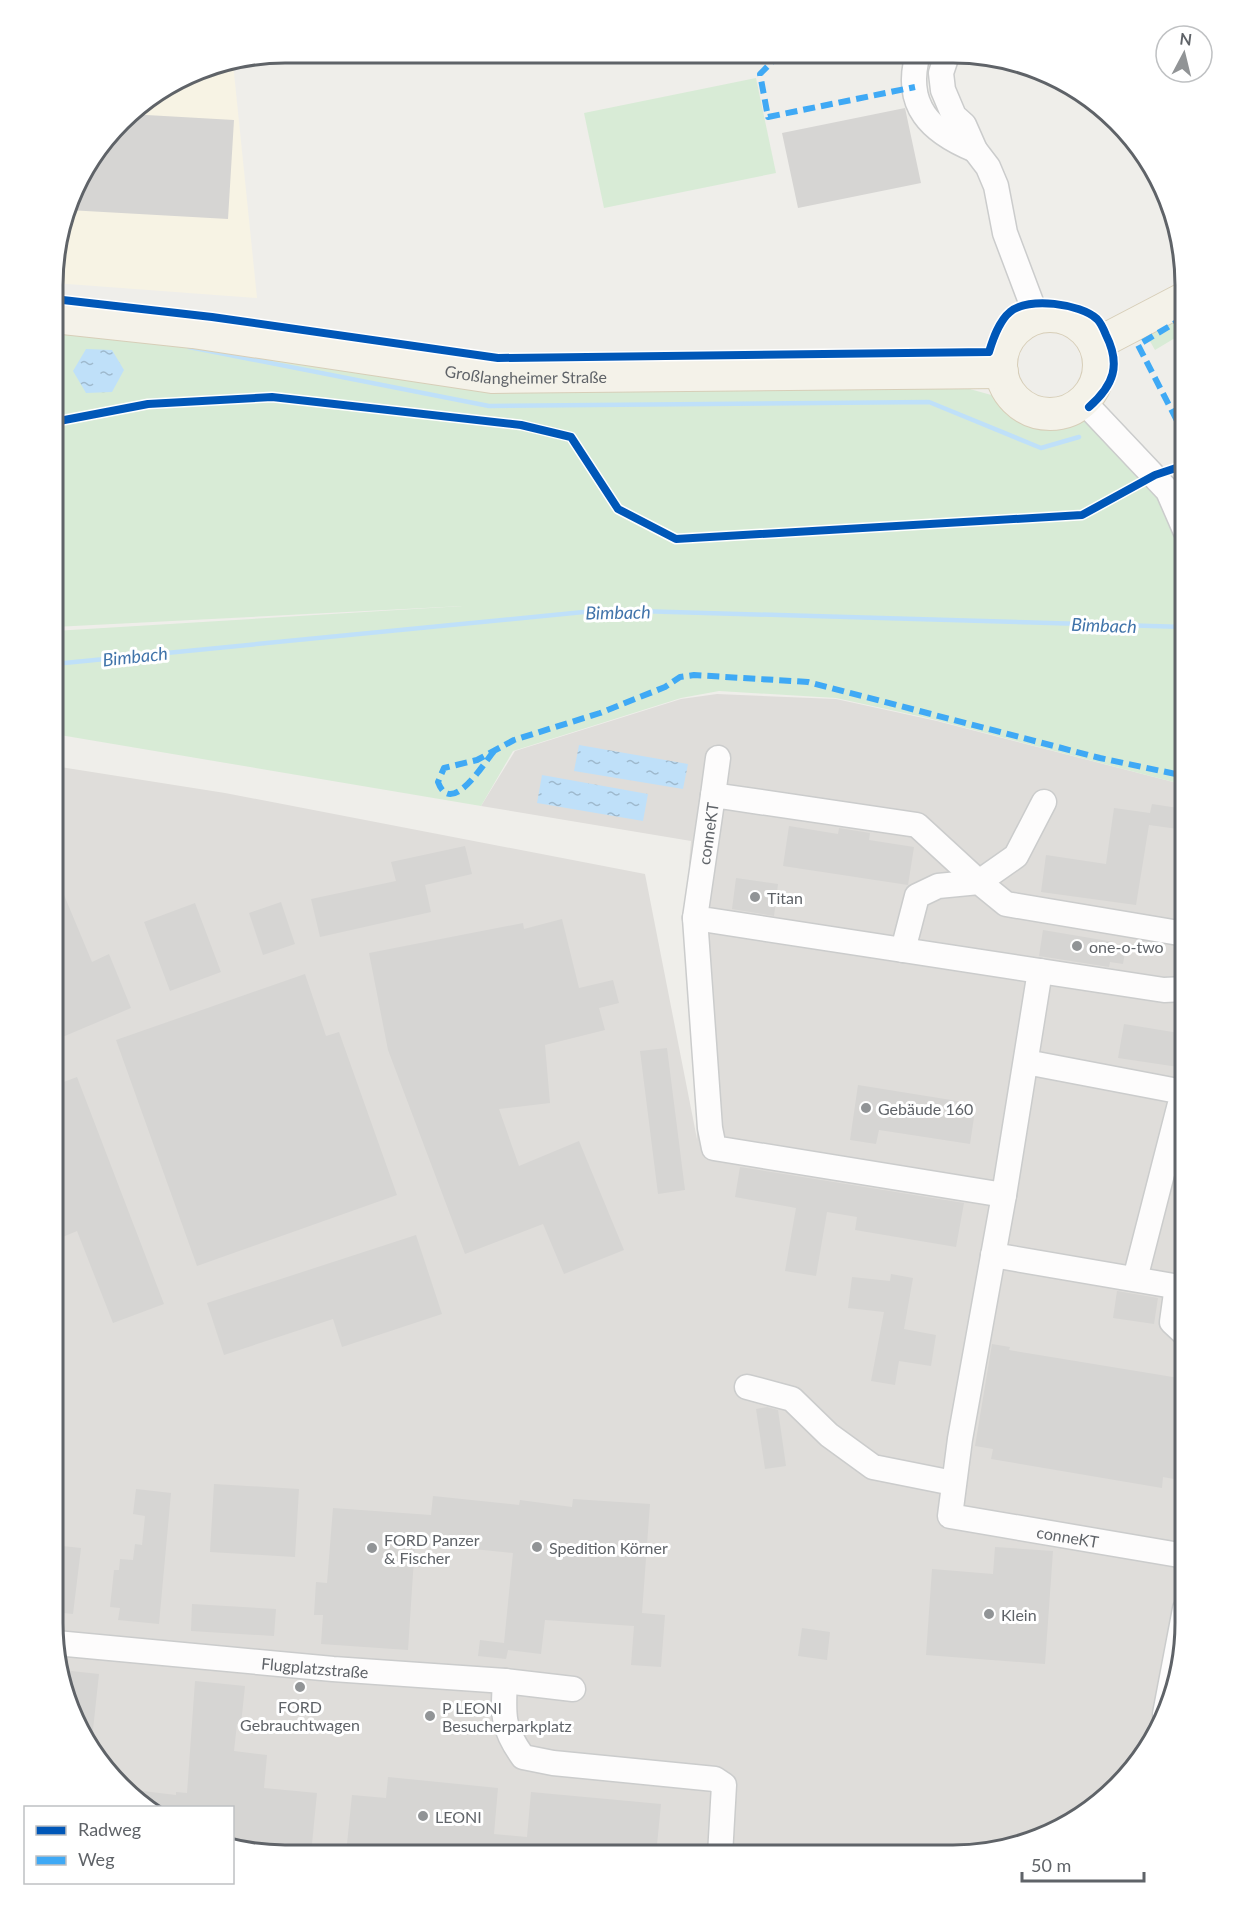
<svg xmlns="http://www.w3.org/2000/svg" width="1238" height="1908" font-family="Lato,sans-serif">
<defs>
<pattern id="water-ripples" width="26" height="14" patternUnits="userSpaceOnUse" patternTransform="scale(1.5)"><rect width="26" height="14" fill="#bfe0f9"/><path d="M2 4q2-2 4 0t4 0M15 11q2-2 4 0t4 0" fill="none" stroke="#9eb9cd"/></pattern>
</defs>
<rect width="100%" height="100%" fill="#efeeea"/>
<path fill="#f7f3e4" d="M233,63L257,298L54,283V255L77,182L132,111L197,70Z"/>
<path fill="#dfddda" d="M717,694L836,699L937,721L1185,785V1638L1173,1698L1146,1752L1095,1807L1042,1838L953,1855L255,1854L233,1847L232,1808L144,1807L101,1765L70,1712L53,1623L54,766L225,793L645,874L697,1139L689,863L691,841L481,806L515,751L681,699Z"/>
<path fill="#d8ebd6" d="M756,78L776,173L604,208L584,113Z
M1185,296V332L1155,350L1139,322Z
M54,323L490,384L934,379L1002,398L1040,422L1088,408L1181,529L1185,552V785L932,719L836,698L719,691L681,698L513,751L481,806L54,734V631L463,606L54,627Z"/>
<path fill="url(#water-ripples)" d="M86,349L112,350L124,370L112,392L86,393L73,371Z
M579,745L688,764L683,789L574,771Z
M542,775L648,794L643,821L537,803Z"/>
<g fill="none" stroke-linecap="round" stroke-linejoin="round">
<path stroke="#bfe0f9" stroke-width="4.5" d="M189,347L489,406L929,402L1041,448L1079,437
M54,664L604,610L1185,627"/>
</g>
<path fill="#d6d5d3" d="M905,108L921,183L798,208L782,133Z
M129,114L234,120L228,219L68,210L77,182Z
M1152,804L1185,809V830L1149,825L1136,905L1041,892L1046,855L1106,864L1114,808L1150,813Z
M789,826L838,834L839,828L870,833L869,840L914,847L908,885L783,866Z
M465,846L472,874L425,885L431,912L320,937L311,899L396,881L391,862Z
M54,871L92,962L109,954L131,1008L53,1041Z
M736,878L778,884L774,916L732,909Z
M281,902L295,944L263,955L249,913Z
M195,903L221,972L170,991L144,922Z
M562,919L579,988L613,980L619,1003L599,1008L605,1030L545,1045L550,1103L499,1109L519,1166L579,1141L624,1250L564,1274L543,1224L465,1254L388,1050L369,953L523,923L524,929Z
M1043,930L1114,942L1113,950L1125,952L1123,964L1110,962L1109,967L1039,956Z
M305,974L326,1036L339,1032L397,1195L197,1266L116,1040Z
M1124,1024L1185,1034V1068L1118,1058Z
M667,1048L685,1190L658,1194L640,1051Z
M77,1077L164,1304L113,1323L77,1231L53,1241V1086Z
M858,1085L976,1104L970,1144L879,1130L876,1144L850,1140Z
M740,1167L964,1203L956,1247L855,1230L857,1217L827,1212L816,1276L785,1271L796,1208L735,1197Z
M416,1235L442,1314L342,1347L333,1319L224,1355L207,1303Z
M891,1274L913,1278L904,1329L936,1335L931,1366L899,1361L895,1385L871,1381L884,1312L848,1308L852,1277L890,1281Z
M1117,1291L1158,1298L1154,1324L1113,1318Z
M992,1344L1010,1347L1009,1350L1185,1379V1481L1163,1477L1162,1488L991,1459L993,1449L975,1446Z
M767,1407L778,1410L786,1466L765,1469L756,1409Z
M214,1484L299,1489L295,1557L210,1552Z
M136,1489L171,1493L159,1624L118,1620L120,1608L110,1607L114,1570H119L120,1559L133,1560L135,1544L142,1545L145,1516L133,1514Z
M433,1496L519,1505L520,1500L572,1507L573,1499L650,1504L642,1613L665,1615L661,1667L631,1665L634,1626L545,1620L541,1654L508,1650L506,1659L478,1656L480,1640L504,1643L513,1553L415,1543L408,1650L321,1644L323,1615H314L316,1582L327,1583L333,1508L431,1515Z
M53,1545L81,1548L73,1614L53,1612Z
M995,1547L1053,1551L1045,1664L926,1655L932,1569L993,1574Z
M192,1604L276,1609L274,1636L191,1631Z
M802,1628L830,1632L827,1660L798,1656Z
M62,1670L99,1674L91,1748L70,1712Z
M195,1681L245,1686L241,1724H237L234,1751L267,1755L264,1788L317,1793L311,1854L232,1845V1808H144L126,1789L176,1795V1792L187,1793Z
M388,1777L498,1788L494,1834L527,1837L531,1792L661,1804L656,1855L346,1854L352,1795L386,1798Z"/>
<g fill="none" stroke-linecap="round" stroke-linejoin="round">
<g stroke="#cbcccc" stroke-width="27">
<g id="minor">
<path d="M918,54C903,106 931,132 975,150"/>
<path d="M945,61L941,73L943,90L954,116L964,125L975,150L988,167L996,186L1005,233L1037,318"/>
<path d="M1083,401L1168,491L1185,530"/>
<path d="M713,795L718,758"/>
<path d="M695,918L710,1128L714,1148L1004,1195"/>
<path id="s1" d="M903,950L695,918L713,795L917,825L979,882L1016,856L1044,802"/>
<path id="s2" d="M1040,971L1004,1195L960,1439L950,1516L1185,1556"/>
<path d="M1185,989L1164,990L903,950L917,896L938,886L979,882L1006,904L1185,934"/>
<path d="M1026,1062L1183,1092L1135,1279"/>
<path d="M993,1255L1185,1288"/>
<path d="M1177,1286L1172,1322L1185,1334"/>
<path d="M747,1387L792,1399L829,1435L873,1467L953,1483"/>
<path id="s3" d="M56,1643L333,1669L505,1681L573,1689"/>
<path d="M505,1681C503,1715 502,1728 523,1757L553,1763L715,1779L724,1785L720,1855"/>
<path d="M1165,1714L1185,1609"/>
</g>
</g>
<g stroke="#d7ceb8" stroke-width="34">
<g id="major">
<circle cx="1050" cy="365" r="49"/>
<path id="s4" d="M54,317L193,332L492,377L1002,372"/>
<path d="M1095,345L1185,298"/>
</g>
</g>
<use href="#minor" stroke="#fdfcfc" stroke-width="24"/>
<use href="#major" stroke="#f4f2e9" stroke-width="32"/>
<path stroke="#3fa9f5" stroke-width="6" stroke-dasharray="12 6" stroke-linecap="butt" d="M780,54L760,74L768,117L915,87
M1185,436L1138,345L1185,317
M494,751C484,763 451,818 438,782L444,768L477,760L514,740L600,713L665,687L680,677L694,675L808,682L1100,758L1185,776"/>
<g stroke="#fff" stroke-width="11">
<path id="cycleway" d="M54,299L212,317L498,358L989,352C993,339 999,321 1010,312C1028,296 1081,304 1097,319C1101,323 1104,330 1106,335C1121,365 1114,385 1089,407
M54,422L148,404L272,397L521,425L571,437L618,509L676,539L1082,515L1155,475L1185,465"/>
</g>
<use href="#cycleway" stroke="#0057b8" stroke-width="8"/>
</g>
<g fill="#919496" stroke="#fff" stroke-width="2">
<circle cx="755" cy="897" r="6"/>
<circle cx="1077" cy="946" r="6"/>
<circle cx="866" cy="1108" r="6"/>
<circle cx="537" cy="1547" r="6"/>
<circle cx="372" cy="1548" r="6"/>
<circle cx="989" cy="1614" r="6"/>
<circle cx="300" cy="1687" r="6"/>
<circle cx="430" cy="1716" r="6"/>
<circle cx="423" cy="1816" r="6"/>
</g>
<g text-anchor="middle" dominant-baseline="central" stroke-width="6" stroke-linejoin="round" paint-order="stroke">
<g font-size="16" fill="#5f6368" stroke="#fff">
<text stroke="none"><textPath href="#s4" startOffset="476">Großlangheimer Straße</textPath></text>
<text stroke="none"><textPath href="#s1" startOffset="296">conneKT</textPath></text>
<text stroke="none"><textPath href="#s2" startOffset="672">conneKT</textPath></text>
<text stroke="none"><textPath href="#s3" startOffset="260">Flugplatzstraße</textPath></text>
</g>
<g font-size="16" fill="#5f6368" stroke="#fff" text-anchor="start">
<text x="767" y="897">Titan</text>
<text x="1089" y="946">one-o-two</text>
<text x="878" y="1108">Gebäude 160</text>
<text x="384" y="1539">FORD Panzer<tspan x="384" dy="18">&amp; Fischer</tspan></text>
<text x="549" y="1547">Spedition Körner</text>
<text x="1001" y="1614">Klein</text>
<text x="300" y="1706" text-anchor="middle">FORD<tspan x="300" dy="18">Gebrauchtwagen</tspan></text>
<text x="442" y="1707">P LEONI<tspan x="442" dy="18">Besucherparkplatz</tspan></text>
<text x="435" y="1816">LEONI</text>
</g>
<g font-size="18" font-style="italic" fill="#4174aa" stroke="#fff">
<text transform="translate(618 612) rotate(-1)">Bimbach</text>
<text transform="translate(1104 625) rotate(2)">Bimbach</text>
<text transform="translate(135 656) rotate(-6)">Bimbach</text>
</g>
</g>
<path d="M0 0H1238V1908H0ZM285 63H953A222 222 0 0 1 1175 285V1623A222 222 0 0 1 953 1845H285A222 222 0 0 1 63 1623V285A222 222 0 0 1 285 63Z" fill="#fff" fill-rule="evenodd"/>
<path fill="none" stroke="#5f6368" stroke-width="3" d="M285 63H953A222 222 0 0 1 1175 285V1623A222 222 0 0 1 953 1845H285A222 222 0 0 1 63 1623V285A222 222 0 0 1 285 63Z"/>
<rect x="24" y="1806" width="210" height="78" fill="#ffffff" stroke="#bfc1c3" stroke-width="1.5"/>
<rect x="36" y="1826" width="30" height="9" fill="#0057b8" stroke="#bfc1c3" stroke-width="1.5"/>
<text x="78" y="1836" font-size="18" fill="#5f6368">Radweg</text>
<rect x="36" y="1856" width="30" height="9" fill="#3fa9f5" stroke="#bfc1c3" stroke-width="1.5"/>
<text x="78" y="1866" font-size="18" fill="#5f6368">Weg</text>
<g transform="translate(1184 54) rotate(7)"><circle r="28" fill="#ffffff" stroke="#bfc1c3" stroke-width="1.5"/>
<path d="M0-4.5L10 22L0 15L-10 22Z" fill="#919496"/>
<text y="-9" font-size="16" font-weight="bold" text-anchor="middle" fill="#5f6368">N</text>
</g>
<path d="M1022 1872v9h122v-9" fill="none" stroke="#5f6368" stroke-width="3"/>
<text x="1031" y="1872" font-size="18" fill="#5f6368" stroke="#ffffff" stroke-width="4.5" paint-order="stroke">50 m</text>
</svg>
